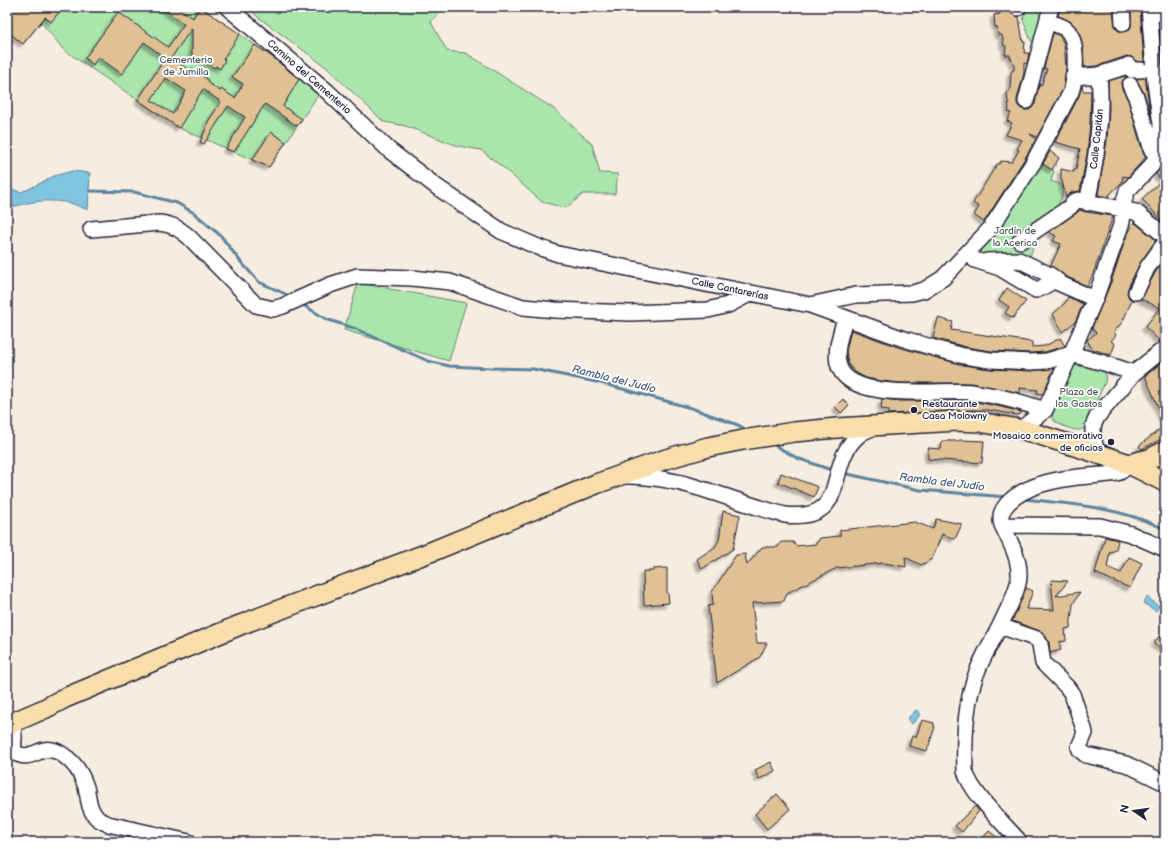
<svg xmlns="http://www.w3.org/2000/svg" width="1172" height="849" font-family="'Balsamiq Sans',sans-serif">
<defs>
<filter id="shadow"><feDropShadow dx="-3.5" dy="3.5" stdDeviation="1" flood-color="#0004"/></filter>
</defs>
<rect width="100%" height="100%" fill="#f6ecdf"/>
<filter id="ink" filterUnits="userSpaceOnUse"><feTurbulence type="fractalNoise" baseFrequency=".025" numOctaves="2"/><feDisplacementMap in="SourceGraphic" scale="8" xChannelSelector="R" yChannelSelector="G"/><feConvolveMatrix kernelMatrix="1 2 1 2 8 2 1 2 1" color-interpolation-filters="sRGB"/></filter>
<g filter="url(#ink)">
<path fill="#aae5ab" stroke="#668473" d="M7,7H206L205,10L321,91L269,167L179,128L64,50L41,22L23,44L7,31Z
M247,7H444L431,22L447,51L466,53L554,109L592,144L600,173L618,174L615,194H583L566,208L542,202L507,171L481,150L458,146L406,126L384,122L326,67L258,17Z
M1032,8C1047,14 1038,32 1035,43L1031,41L1023,20L1026,11Z
M1039,161L1054,171L1051,181L1063,185L1062,196L1057,208L1039,227L1030,257L974,255Z
M358,283L466,303L449,361L344,330Z
M1074,365L1103,370L1106,375L1105,382L1086,426C1084,429 1082,430 1078,430C1072,430 1055,424 1052,418L1053,414Z"/>
<path fill="#7fc4e0" stroke="#5a839e" d="M72,171L90,173L88,210C83,208 78,206 73,204C51,198 28,201 7,209V188L21,192L29,189L54,176Z
M1147,597L1159,606L1156,611L1143,603Z
M916,710L921,714L912,724L907,719Z"/>
<g fill="none" stroke-linecap="round" stroke-linejoin="round">
<path stroke="#5a839e" stroke-width="3" d="M90,191L134,192L177,203L194,213L221,236L240,261L259,282L292,297
M300,303L326,319L356,329L428,361L449,366L490,368L533,369L601,383L691,408L738,425L749,431
M772,444L797,458L834,471
M843,473L920,490L1007,497
M1023,499C1074,504 1118,507 1165,529"/>
</g>
<path fill="#e0c193" stroke="#22223b" fill-rule="evenodd" filter="url(#shadow)" d="M7,7H63L51,22L45,17L23,44L7,31Z
M161,7H177L193,18L200,7L240,34L223,59L225,60L220,69L216,66L215,68L192,55V28L171,58L192,72V68L208,80L207,82L220,91L221,89L235,98L243,84L232,77L255,45L271,56L299,79L283,106L302,119L297,126L265,104L234,152L226,149L245,117L228,106L204,144L200,142L208,124L207,123L221,102L203,89L179,128L138,100L165,58L144,42L122,74L98,57L93,65L85,58L118,12L168,47L184,24ZM166,78L186,91L173,114L151,100Z
M998,7H1008L1012,14L1019,17L1023,42H1025L1024,53H1029L1027,64L1024,63V73L1017,99V104L1020,108L1024,110H1029L1032,108L1035,104L1039,85L1041,86L1047,69L1044,68L1053,33L1060,36L1064,44L1066,68L1063,89L1037,137L1030,134L1036,139L1025,158L984,222L974,215L979,207L973,203L997,164H999L1001,161L1012,162L1019,150L1017,149L1022,140L1006,135L1012,123L1007,121L1011,113L1008,112L1009,109L1007,93L1010,90L1011,72L1014,70V65L1011,58H1010V55H1005L1006,46H1004L1002,35H998L997,27H995L994,15L1000,14Z
M1060,7H1113L1115,28L1119,31L1123,32L1128,31L1131,27V7H1140L1144,62L1136,61L1132,57L1127,56L1097,66L1084,67L1083,48L1079,31L1071,22L1058,16Z
M1165,19V89L1159,22Z
M1125,76L1126,77L1123,80L1121,84L1122,89L1128,100L1143,153L1146,157L1128,177L1123,176L1122,182L1109,195L1108,197L1098,195L1107,140L1109,108L1108,81Z
M1146,78V84L1150,113L1144,93L1136,79Z
M1082,85L1083,91H1091L1090,123L1087,154L1080,191L1072,192L1066,197L1061,177V169L1074,172V169L1076,170L1080,149L1055,142L1079,96Z
M271,132L286,142L269,167L252,160Z
M1050,151L1059,158L1052,170L1043,164Z
M1165,162V224L1142,199L1162,180L1156,174Z
M1080,210L1086,212L1113,216L1092,277L1087,286L1065,276L1050,265H1051L1061,244L1053,241L1056,236L1049,232L1075,214Z
M1134,222L1156,240L1140,263L1128,288L1127,293L1129,298L1132,300L1123,321L1114,332L1116,335L1111,341L1115,344L1111,355L1092,349L1087,340L1096,333L1092,328L1111,282L1125,240Z
M1165,258V339L1160,341L1145,327L1160,308L1141,299L1155,273Z
M1007,288L1026,301L1013,318L1005,313L1009,307L999,300Z
M1068,297L1083,304L1075,322L1062,332L1053,314L1065,303Z
M938,318L953,322L951,330L1032,342V347L1045,346L1060,338L1065,346L1045,352L1031,353L991,351L966,347L933,338Z
M851,330L898,347L963,365L990,369L1031,371L1054,368L1043,394L1037,393L1038,390L1020,388V393L971,383H900L882,381L866,378L855,372L848,364L846,351Z
M1165,360V420L1164,421L1145,376Z
M843,399L849,405L841,413L835,407Z
M882,399L900,401H970L997,406L1021,412V414L1017,415L989,410H971L889,414V410L881,409Z
M1165,425V437L1142,449L1139,446Z
M960,440L984,441L982,463L928,459V448L941,449L942,441H958Z
M781,473L818,487L814,497L778,482Z
M723,511L740,515L733,549L702,569L697,559L715,547L719,540Z
M936,519L962,524L955,539L942,534L932,559L921,565L905,557L906,567L884,563L837,568L787,593L784,601L752,603L757,643H767L760,657L717,683L708,606L713,605L712,592L736,555L745,554L747,565L762,547H778L781,542H793L796,546L816,544L820,538L840,536V530L915,522L933,529Z
M1105,537L1118,540L1116,550L1110,552L1107,567L1121,573L1129,557L1142,563L1130,588L1095,573Z
M667,568V593H668L669,603L644,605L643,571H653V569Z
M1051,580L1068,581L1056,596L1080,592L1073,604L1070,628L1065,629L1066,641L1059,642L1061,650L1050,653L1049,642L1044,634L1040,631L1012,621L1026,588L1033,591L1026,609L1054,610Z
M1159,636L1165,640V651L1154,644Z
M922,720L934,723V727H935L927,751L909,746L912,736L916,737Z
M771,762L775,771L759,779L755,770Z
M777,794L790,809L767,829L755,814Z
M975,806L979,811L962,832L955,826Z
M989,831L1003,842H980Z"/>
<g fill="none" stroke-linecap="round" stroke-linejoin="round">
<g stroke="#22223b" stroke-width="18">
<path id="minor" d="M227,7L328,92L389,150L437,187L501,231L538,247L558,254L810,305L901,338L941,350L964,356L990,360L1031,362L1047,361L1071,354L1104,363L1134,373
M1017,7L1018,8
M1122,7L1123,23
M1150,17L1165,9
M1128,65L1132,70H1141
M1073,77L1099,75L1124,67
M1130,85L1136,97L1152,150L1157,156
M1026,101L1051,7
M1087,203C1096,160 1103,119 1099,75
M91,229L159,223C172,224 180,229 190,238L256,305L273,309L283,306L330,285L357,276L412,278L450,282L523,307L555,310L630,313L708,310L728,305L751,293
M1020,241L1070,207L1075,201L1078,200L1136,212L1165,236
M975,260L1000,268L1036,290C1043,289 1047,283 1054,281L1095,299
M987,261L1019,260L1050,275L1058,281
M1136,292L1147,268L1165,243
M810,305L856,295L912,293L924,290L943,278L990,229L1033,163L1071,92C1076,76 1079,41 1066,29C1061,25 1054,24 1048,22
M845,318C841,334 833,353 840,369C856,402 940,389 971,392C996,395 1021,402 1045,410
M1024,430L1026,425L1045,410L1071,354L1095,299L1122,222L1124,201L1127,191L1152,165L1158,153L1161,140V124L1155,83L1149,7
M1096,453L1093,432V426L1097,417L1134,373L1165,348
M1129,464C1125,468 1122,472 1117,473C1108,475 1098,475 1089,476C1063,478 1027,483 1008,503C1002,510 999,515 1002,525L1100,526L1131,534L1165,549
M626,476C681,475 732,502 785,515C853,522 823,464 859,435C863,431 870,429 875,427
M1000,626C1006,612 1019,590 1019,576C1020,558 1009,540 1002,525
M11,723C17,736 12,739 14,752C34,765 40,739 63,755C74,762 82,775 86,787C89,798 88,809 97,818C100,821 105,822 108,824L189,842
M1020,842C1004,824 971,793 965,771C964,737 965,699 979,667C985,653 993,639 1000,626L1037,639L1040,644L1043,663L1067,687L1072,694L1084,729L1085,733L1079,747L1080,750L1086,755L1126,764L1165,783"/>
</g>
<g stroke="#22223b" stroke-width="22">
<path id="major" d="M1129,464L1149,459L1165,451
M7,725L44,709L65,698L240,625L433,551L596,484L666,459L708,447L743,440L794,432L837,428L957,421L979,422L1024,430L1084,449L1129,464L1165,482"/>
</g>
<use href="#minor" stroke="#fff" stroke-width="15"/>
<use href="#major" stroke="#f8deab" stroke-width="19"/>
</g>
</g>
<g fill="#22223b" stroke="#fff" stroke-width="1.5">
<circle cx="914" cy="410" r="4"/>
<circle cx="1111" cy="442" r="4"/>
</g>
<g text-anchor="middle" dominant-baseline="central" stroke-width="3.5" stroke-linejoin="round" paint-order="stroke">
<g font-size="10" fill="#4b5c5d" stroke="#fff">
<text x="186" y="60">Cementerio<tspan x="186" dy="12">de Jumilla</tspan></text>
<text x="1015" y="231">Jardín de<tspan x="1015" dy="12">la Acerica</tspan></text>
<text x="1079" y="392">Plaza de<tspan x="1079" dy="12">los Gastos</tspan></text>
</g>
<g font-size="10" fill="#22223b" stroke="#fff">
<text transform="translate(309 77) rotate(41)">Camino del Cementerio</text>
<text transform="translate(1097 139) rotate(-84)">Calle Capitán</text>
<text transform="translate(730 289) rotate(12)">Calle Cantarerías</text>
</g>
<g font-size="10" fill="#22223b" stroke="#fff" text-anchor="start">
<text x="922" y="404">Restaurante<tspan x="922" dy="12">Casa Molowny</tspan></text>
<text x="1103" y="436" text-anchor="end">Mosaico conmemorativo<tspan x="1103" dy="12">de oficios</tspan></text>
</g>
<g font-size="11" font-style="italic" fill="#435b75" stroke="#fff">
<text transform="translate(614 379) rotate(14)">Rambla del Judío</text>
<text transform="translate(942 482) rotate(7)">Rambla del Judío</text>
</g>
</g>
<rect width="1172" height="849" fill="none" stroke="#fff" stroke-width="24"/>
<rect x="12" y="12" width="1148" height="825" fill="none" stroke="#22223b" stroke-width="1.5" filter="url(#ink)"/>
<g transform="translate(1134 811) rotate(283)" stroke="#ffffff" stroke-width="3" paint-order="stroke">
<path d="M0-3L7 15L0 10L-7 15Z" fill="#22223b"/>
<text y="-6" font-size="11" font-weight="bold" text-anchor="middle" fill="#22223b">N</text>
</g>
</svg>
